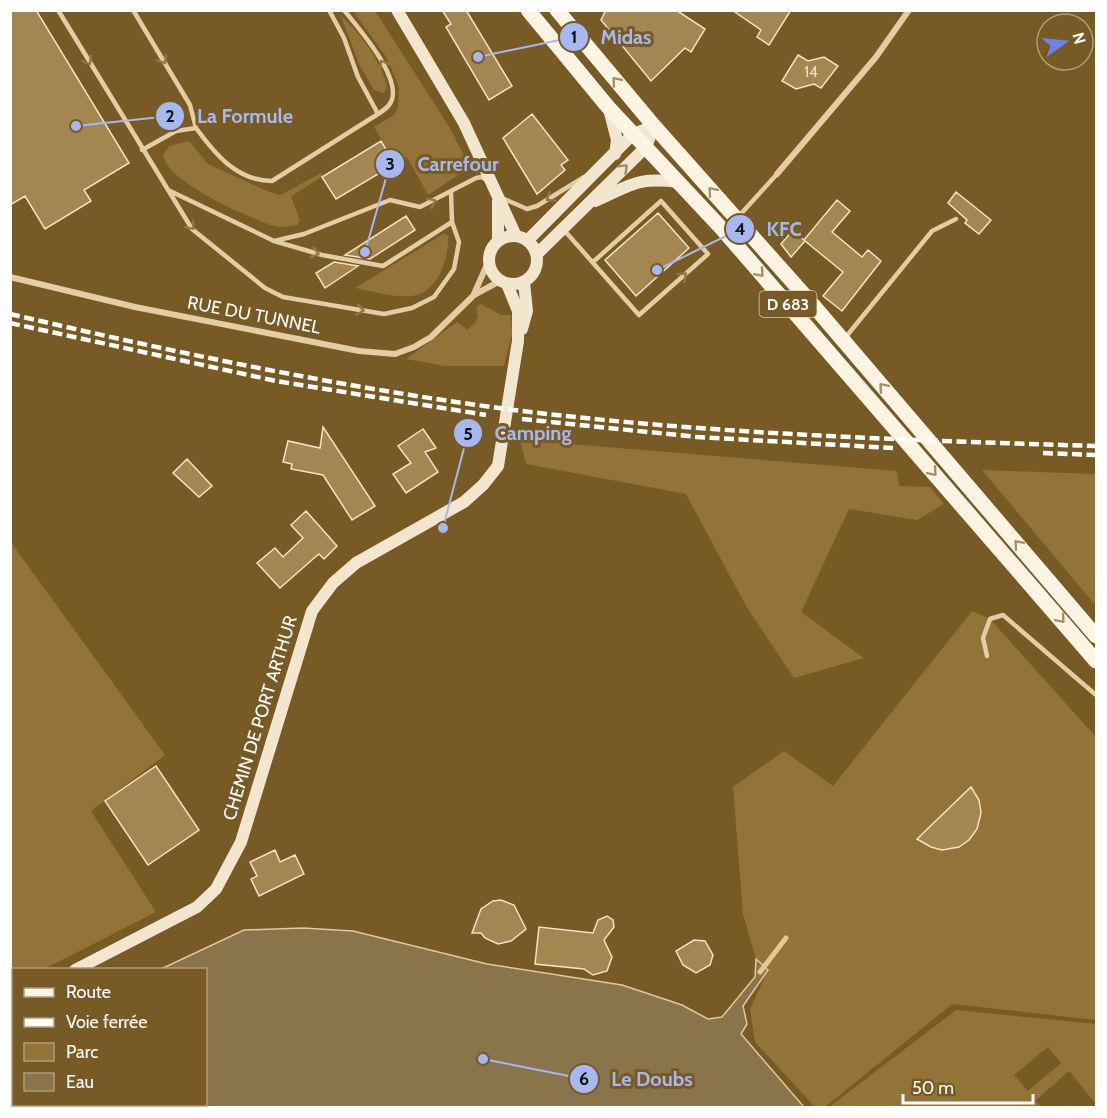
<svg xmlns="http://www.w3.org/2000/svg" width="1107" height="1118" font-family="Cabin,sans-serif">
<rect width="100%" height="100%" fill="#775a24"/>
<path fill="#947338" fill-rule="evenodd" d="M353,11H375L450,128L470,167L428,195L407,157L396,163L374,127L394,115L398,107L399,87L387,58Z
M341,16C361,34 381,61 387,87L384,93L374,90L359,64Z
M189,141L208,164L269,192L281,195L321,173L323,176L291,196L300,220L297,225C289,226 281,228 274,226C247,217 167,182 163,155L169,146Z
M445,233L448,236C449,258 438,293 412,296C394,298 372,291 355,288Z
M481,304L501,315H511L512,333L504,366H445L406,359L457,322L467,330L475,323L478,316L476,307Z
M520,440L897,471L899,486L930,487L944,504L917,520L849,509L801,612L864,658L794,678L746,606L686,494L526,464Z
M982,470L1096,474V606Z
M10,541L165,755L91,811L156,912L44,969L14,970L13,985L11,987Z
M972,611L990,619L1096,737V1020L952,1004L825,1107H815L755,1042L750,1009L768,970L756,959L743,914L733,787L784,751L833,786Z
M956,1010L1096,1024V1104L1069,1071L1035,1101L1041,1107H829ZM1048,1047L1061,1063L1028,1091L1014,1075Z"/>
<path fill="#89744c" stroke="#e4c899" stroke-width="1.5" d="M303,928L353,931L487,964L622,985L682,1005L708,1019L722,1017L755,977L756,959L768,970L743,1006L747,1024L741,1034L804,1107H11V1055L13,1053L14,1104H206V970L161,969L244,930Z"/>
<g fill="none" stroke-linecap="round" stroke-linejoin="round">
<path stroke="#e4c899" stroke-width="5" d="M760,972L786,938"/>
</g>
<path fill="#a38650" stroke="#f3e3c7" stroke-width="1.5" d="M10,10H36L129,163L84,190L91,201L45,229L25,196L10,205Z
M442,10H466L512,86L489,100L446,27L451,24Z
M606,10H676L705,29L691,52L685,48L651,81L601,20Z
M732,10H791L769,45L757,37L761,30Z
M798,55L808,61L824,57L838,66L821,88L814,84L796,89L782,81Z
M532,114L568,160L561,165L565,170L537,194L503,138Z
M381,141L395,164L336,199L322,177Z
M956,192L991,220L979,234L965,223L967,220L948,203Z
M837,200L850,211L832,232L862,257L868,250L881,261L842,311L823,296L843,272L805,241L791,257L781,244L793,230L804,240Z
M658,213L689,248L636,296L605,260Z
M406,216L415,230L370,259L345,255Z
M334,262L358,266L325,288L316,273Z
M323,427L375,506L352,520L323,475L291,469L292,464L283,462L288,441L320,448Z
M423,429L436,448L425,452L438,472L406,493L393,474L411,463L398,446Z
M187,459L212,486L199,497L173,473Z
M306,511L337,546L324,559L319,554L313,559L280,588L257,563L275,548L283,557L303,538L291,525Z
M156,766L199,830L148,865L105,801Z
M971,787L979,800L981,813L977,829L969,840L959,847L942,850L931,847L917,839Z
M275,850L280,862L295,855L304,874L259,896L251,879L257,876L250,862Z
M501,900L514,905L526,929L511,941L498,944L485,938L481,933H472L481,909L493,901Z
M607,916L613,920L614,927L604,940L612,957L607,971L593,975L584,969L535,964L539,927L593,933L598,920Z
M694,940L705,941L713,955L710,965L696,973L683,965L676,951Z"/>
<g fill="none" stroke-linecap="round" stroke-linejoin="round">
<path stroke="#e3cda5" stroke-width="4.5" d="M58,10L192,229L265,288L283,297L384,314L412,308L434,297L454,269L459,242L452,222L451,192
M133,10L190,105L196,128
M344,10C358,28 407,82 389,105C386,109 381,112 378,114
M142,150L176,131L196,128C215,154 237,181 272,181L378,114L358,77L344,38L329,10
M168,190L274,241L322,255L383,266L452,222
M502,198L527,209L537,206L584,177
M739,216L777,174
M564,230L639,315L708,254L661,201L593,262
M274,241L304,234L390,200L420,207L476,178L481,177L487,180
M845,338L932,231L956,219
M987,656L983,638L990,619L1003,615L1096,695"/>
<path stroke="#e3cda5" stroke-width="6" d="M777,174L876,57L909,10
M10,277L135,307L359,351L395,354L414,347L431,337L474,295L500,281
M474,294L489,260"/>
<path stroke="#f3e6ce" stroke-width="12" d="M397,10L464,123L516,236
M609,109L617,140L615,154
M595,201C632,185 636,177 679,182
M489 260a24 24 0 1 1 48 0a24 24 0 1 1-48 0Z
M528,240L633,134L654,126
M498,241V201
M537,254L646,147L654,126
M522,329L527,311L524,282
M75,970L197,907L216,889L241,842L312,611L333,583L356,563L464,502L483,485L498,466L518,341V311L507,284
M10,1008L14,1006"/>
<path stroke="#fcf5e4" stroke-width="15" d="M528,10L608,107L724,231L1096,661
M557,10L654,126L807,298L1096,636"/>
<path stroke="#fff" stroke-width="4.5" stroke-dasharray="10 4.5" stroke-linecap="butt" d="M10,314C177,353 344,388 514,410C707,434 902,440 1096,446
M10,323L276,381L486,415
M522,419L697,437L893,448
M1043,453L1096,455"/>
</g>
<defs><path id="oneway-chevron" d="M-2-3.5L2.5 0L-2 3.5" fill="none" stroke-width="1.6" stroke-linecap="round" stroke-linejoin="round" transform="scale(1.5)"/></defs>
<g stroke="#927744">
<use href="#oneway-chevron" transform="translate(163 60) rotate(60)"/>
<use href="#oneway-chevron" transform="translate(88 61) rotate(59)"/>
<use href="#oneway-chevron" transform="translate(383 64) rotate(-120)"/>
<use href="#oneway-chevron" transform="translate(550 198) rotate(147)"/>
<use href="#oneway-chevron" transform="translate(432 202) rotate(-26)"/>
<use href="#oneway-chevron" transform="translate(191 226) rotate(50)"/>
<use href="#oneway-chevron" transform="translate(315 253) rotate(16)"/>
<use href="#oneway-chevron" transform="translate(683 276) rotate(-42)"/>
<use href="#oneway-chevron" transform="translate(360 310) rotate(9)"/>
</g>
<g stroke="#a69067">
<use href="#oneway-chevron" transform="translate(616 81) rotate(-130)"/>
<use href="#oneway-chevron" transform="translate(712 191) rotate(-131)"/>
<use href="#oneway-chevron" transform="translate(760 273) rotate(49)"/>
<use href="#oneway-chevron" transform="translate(883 387) rotate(-131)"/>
<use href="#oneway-chevron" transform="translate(933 472) rotate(49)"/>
<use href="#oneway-chevron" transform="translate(1018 544) rotate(-131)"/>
<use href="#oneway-chevron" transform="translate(1061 619) rotate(50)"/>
</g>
<use stroke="#a28b60" href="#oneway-chevron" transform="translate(624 168) rotate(-44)"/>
<g text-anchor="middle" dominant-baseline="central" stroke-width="6" stroke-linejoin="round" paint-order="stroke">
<g font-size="15" fill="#e8e1d3">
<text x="811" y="72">14</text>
</g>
<rect fill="#775a24" stroke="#d6cebd" stroke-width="1.5" x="759.5" y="291" width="57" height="26" rx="4.5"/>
<g font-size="16" font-weight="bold" fill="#fff">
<text x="788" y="304">D 683</text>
</g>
<g font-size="18" fill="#fff" stroke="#775a24">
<text transform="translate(254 315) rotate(11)">RUE DU TUNNEL</text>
<text transform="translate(260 718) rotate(-73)">CHEMIN DE PORT ARTHUR</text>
</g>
</g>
<path fill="none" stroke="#a5b8ef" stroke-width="2" d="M478 57L574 37M76 126L170 116M365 252L390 164M657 270L740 229M443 528L468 433M483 1059L584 1079"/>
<g fill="#a5b8ef" stroke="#775a24" stroke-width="2">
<circle cx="478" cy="57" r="6"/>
<circle cx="76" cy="126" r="6"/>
<circle cx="365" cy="252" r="6"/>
<circle cx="657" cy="270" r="6"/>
<circle cx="443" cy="528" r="6"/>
<circle cx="483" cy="1059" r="6"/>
<circle cx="574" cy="37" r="15"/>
<circle cx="170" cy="116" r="15"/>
<circle cx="390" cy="164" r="15"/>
<circle cx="740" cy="229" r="15"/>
<circle cx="468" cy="433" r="15"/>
<circle cx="584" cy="1079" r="15"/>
</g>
<g font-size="18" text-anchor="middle" font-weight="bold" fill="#111">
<text x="574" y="43">1</text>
<text x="170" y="122">2</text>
<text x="390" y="170">3</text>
<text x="740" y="235">4</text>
<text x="468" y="440">5</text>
<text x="584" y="1085">6</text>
</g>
<g font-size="20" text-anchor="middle" font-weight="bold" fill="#a5b8ef" stroke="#775a24" stroke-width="6" stroke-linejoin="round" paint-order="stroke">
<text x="626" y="44">Midas</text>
<text x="245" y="123">La Formule</text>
<text x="458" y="171">Carrefour</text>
<text x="784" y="236">KFC</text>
<text x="533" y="440">Camping</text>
<text x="652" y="1086">Le Doubs</text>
</g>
<rect width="1107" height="1118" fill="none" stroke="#ffffff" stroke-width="24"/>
<rect x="12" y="968" width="195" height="138" fill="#775a24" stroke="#ad9c7c" stroke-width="1.5"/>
<rect x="24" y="988" width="30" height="9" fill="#fcf5e4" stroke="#ad9c7c" stroke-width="1.5"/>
<text x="66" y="998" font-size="18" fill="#ffffff">Route</text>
<rect x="24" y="1018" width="30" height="9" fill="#ffffff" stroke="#ad9c7c" stroke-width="1.5"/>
<text x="66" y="1028" font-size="18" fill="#ffffff">Voie ferrée</text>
<rect x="24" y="1043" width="30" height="18" fill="#947338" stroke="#ad9c7c" stroke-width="1.5"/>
<text x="66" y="1058" font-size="18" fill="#ffffff">Parc</text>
<rect x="24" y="1073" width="30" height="18" fill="#89744c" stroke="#ad9c7c" stroke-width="1.5"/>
<text x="66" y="1088" font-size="18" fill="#ffffff">Eau</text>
<g transform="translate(1065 42) rotate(75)"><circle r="28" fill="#775a24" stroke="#ad9c7c" stroke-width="1.5"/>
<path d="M0-4.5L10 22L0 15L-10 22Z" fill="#6983ed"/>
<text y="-9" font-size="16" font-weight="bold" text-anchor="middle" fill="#ffffff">N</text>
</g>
<path d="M903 1094v9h130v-9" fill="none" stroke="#ffffff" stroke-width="3"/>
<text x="912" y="1094" font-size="18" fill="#ffffff" stroke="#775a24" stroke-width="4.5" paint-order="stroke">50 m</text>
</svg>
